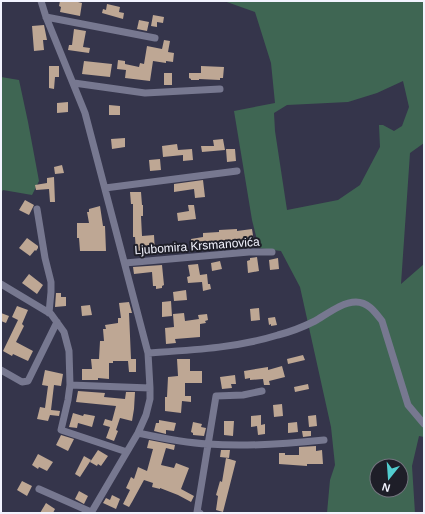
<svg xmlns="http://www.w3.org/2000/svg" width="425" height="514" font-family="Helvetica,sans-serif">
<rect width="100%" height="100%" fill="#35354b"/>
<path fill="#3f6653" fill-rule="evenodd" d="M224,1H424V143L410,153L401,284L424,264V437L419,436L412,466L415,513H327L330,480L335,465L331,427L300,287L281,251L259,248L252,220L234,111L275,103L271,63L255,12ZM403,81L409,107L402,126L394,131L383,125H379L380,147L360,185L338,200L287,210L275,131L274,113L287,105L348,102L377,93ZM377,466H401V490H377Z
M1,77L19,80L28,122L39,181L32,195L3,190L1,193Z"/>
<path fill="#bea794" d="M60,1H74L82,3L80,16L60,12L61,7L59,6Z
M107,4L120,7L119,12L124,13L123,19L102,13L103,9L106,10Z
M153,15L164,17L163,23L157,22V27L151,26Z
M139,20L149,22L147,31L137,29Z
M44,25L47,40H43L44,50L34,51L32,26Z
M74,29L86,31L83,47L90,48L89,53L68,50L69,45H72Z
M164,40L170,41L168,52L174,53L173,62L166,61V63L153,61L150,81L125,78L126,70L117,69L118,60L125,61V64L139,67L140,63L144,64L147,46L162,49Z
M84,61L112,64L110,77L82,74Z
M49,66H59V77H55L54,89L49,88Z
M201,66L224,67L223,78H220V80L199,79V80H191V79L189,78V73H201Z
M164,73H172V85H164Z
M68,102V112L57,113V103Z
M109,105L120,106V115H109Z
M125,138V147L112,149L111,139Z
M223,139L225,150L202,152L201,146H214L213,140Z
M177,144L178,150L192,149L193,160L183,161V155L163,157L162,146Z
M226,149H235L236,161L227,162Z
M160,159L161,170L150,171L149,160Z
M62,165L64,173L55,174L54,167Z
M54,177L55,202H50L49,189L36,190L35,185L47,183V178Z
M203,180L205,197L195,198L194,189L174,192V184Z
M130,192H141L142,205H143V216H141L142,236L154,235L155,253L147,254L146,250L136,251L135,237H133V204H131Z
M25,200L34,205L29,215L19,210Z
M188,205H194L196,219L178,221L177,213L189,211Z
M100,206L103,226H105L106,251H80L79,238H77V223H89L87,212H89V209Z
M237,229V231L252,229L254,242L244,243L243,240L224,242V243L203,245L192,247L191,239L203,237V233L219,232V230Z
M27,238L38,246V248L36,251L35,250L30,256L19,248Z
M257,257L259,271L248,273L247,261L250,260V258Z
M278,258L279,269L270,270L269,260Z
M220,261L222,269L212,271L211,263Z
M198,264L200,275L207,274L208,284H210L211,289L203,291L202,282L188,283L187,277L190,276L188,265Z
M162,265L164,285L162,286V288L156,289V286H153L152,272L134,274L133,267Z
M29,274L43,285L37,294L22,283Z
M186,290L187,300L174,301L173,292Z
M56,293H61V297H66V306L55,307Z
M171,301L172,316L162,317V302Z
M129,302L132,313H129L131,359H136V372H129L128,361H113V363H109V379L98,378V380H82V369H92L91,359H99L100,341H104L103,329H106L105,325L118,323V318H121L119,303Z
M90,305L92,315L82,316L81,306Z
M17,306L28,310L22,324L24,326L16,342L33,351L28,361L13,354L12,356L3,351L18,320L12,317Z
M259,308L260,320L251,321L250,309Z
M1,313L9,316L6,323L1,321Z
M184,313L185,321L199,319L198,315L207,314L208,320L205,321L206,323L200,324V337L175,339L176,343L166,344L165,328L174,327L173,314Z
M275,317L277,325L271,326V324L269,325L268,318Z
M303,355L305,360L288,364L287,359Z
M177,359H190V371H202V383H185V396H191V402L182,401L181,413L165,411V397H167L168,377L178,376Z
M282,366L285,377L269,381L270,385H264L263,379L250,380V378L245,379L244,371L268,367V370Z
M45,370L63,374L61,386L54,385L51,410L60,411L59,416L50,415L48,421L37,419L40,407L45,408L48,386L42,385Z
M235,375L236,384H231L232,388L222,389L220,377Z
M308,384L309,389L295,392L294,387Z
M78,391L105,393L104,397L125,399L126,392H135L134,409L132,421L120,418L116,430L118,431L114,441L106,438L110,427L103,425L105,419L112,421L116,406L76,402Z
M282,404L283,416L274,417L273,405Z
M73,413L83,416L84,414L95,416L92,427L78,423L77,428L69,427Z
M261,415V425L265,424V434L258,435L257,426L251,427V416Z
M316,415L317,426L309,427L308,416Z
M159,420L176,423L174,431L166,430V434L154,431L156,423H159Z
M224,421H234L233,436L224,435Z
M193,422L202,424L201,427L206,428L204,436L193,435V433L191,432Z
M297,422L298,432L288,433V423Z
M302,431H311V436L303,437Z
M61,435L74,439L68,451L56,445Z
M149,440L175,445L174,450L166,448L161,465L174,468L176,463L189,468L181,489L194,496L191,502L178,495L160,488V489L152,487L153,483L144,480L132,502L129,507L123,504L130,490L126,488L131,477L134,479L138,467L147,471L153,449L147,448Z
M316,446V451L322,450L323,464H307V466L279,464V453H285V455H299V447Z
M98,450L108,456L101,466L98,464L97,466L90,462Z
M221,450H230L229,458L220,457Z
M38,454L53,462L47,471L39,467L38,469L32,465Z
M84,456L91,460L80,477L75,474Z
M226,458L236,461L223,512L216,510L218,496L216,495L220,481L222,482Z
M22,481L32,486L27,496L17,490Z
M79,491L88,496L84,504L75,499Z
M112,495L120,499L116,509L103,503L106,498L110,500Z
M46,503L55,509L53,513H40Z"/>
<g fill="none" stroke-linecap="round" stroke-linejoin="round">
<path stroke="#777890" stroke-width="7" d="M41,1L46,17L85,113L148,353L150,388V399L146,415L138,433L91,513
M46,17L155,38
M74,83L145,93L220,89
M105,188L237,171
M37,209L45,258L51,282V292L49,313
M125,263L249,252H272
M1,284L51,314L64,332L69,351L70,385L150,388
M148,353C192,350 236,348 278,335C290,332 303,327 315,321C327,314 342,302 356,302C368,302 375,312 382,321L408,405L424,424
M1,370L22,382L28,381L57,322
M70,385L68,400L61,430L127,452
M138,433C161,438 184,443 208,444C246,447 286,444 324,440
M39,489L91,512
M200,513L197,512L216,396L243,395L262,391"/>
</g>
<g text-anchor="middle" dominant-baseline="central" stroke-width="4" stroke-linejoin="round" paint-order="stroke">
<g font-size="12" fill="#f2f3fe" stroke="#1e1e28">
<text transform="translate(197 246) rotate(-4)">Ljubomira Krsmanovića</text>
</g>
</g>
<rect width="425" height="514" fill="none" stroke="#f2f3fe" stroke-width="4"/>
<g transform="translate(389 478) rotate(197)"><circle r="19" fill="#1e1e28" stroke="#73737e"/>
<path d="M0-3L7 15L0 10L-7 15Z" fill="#52cdcf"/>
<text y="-6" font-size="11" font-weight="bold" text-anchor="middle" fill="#f2f3fe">N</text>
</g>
</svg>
